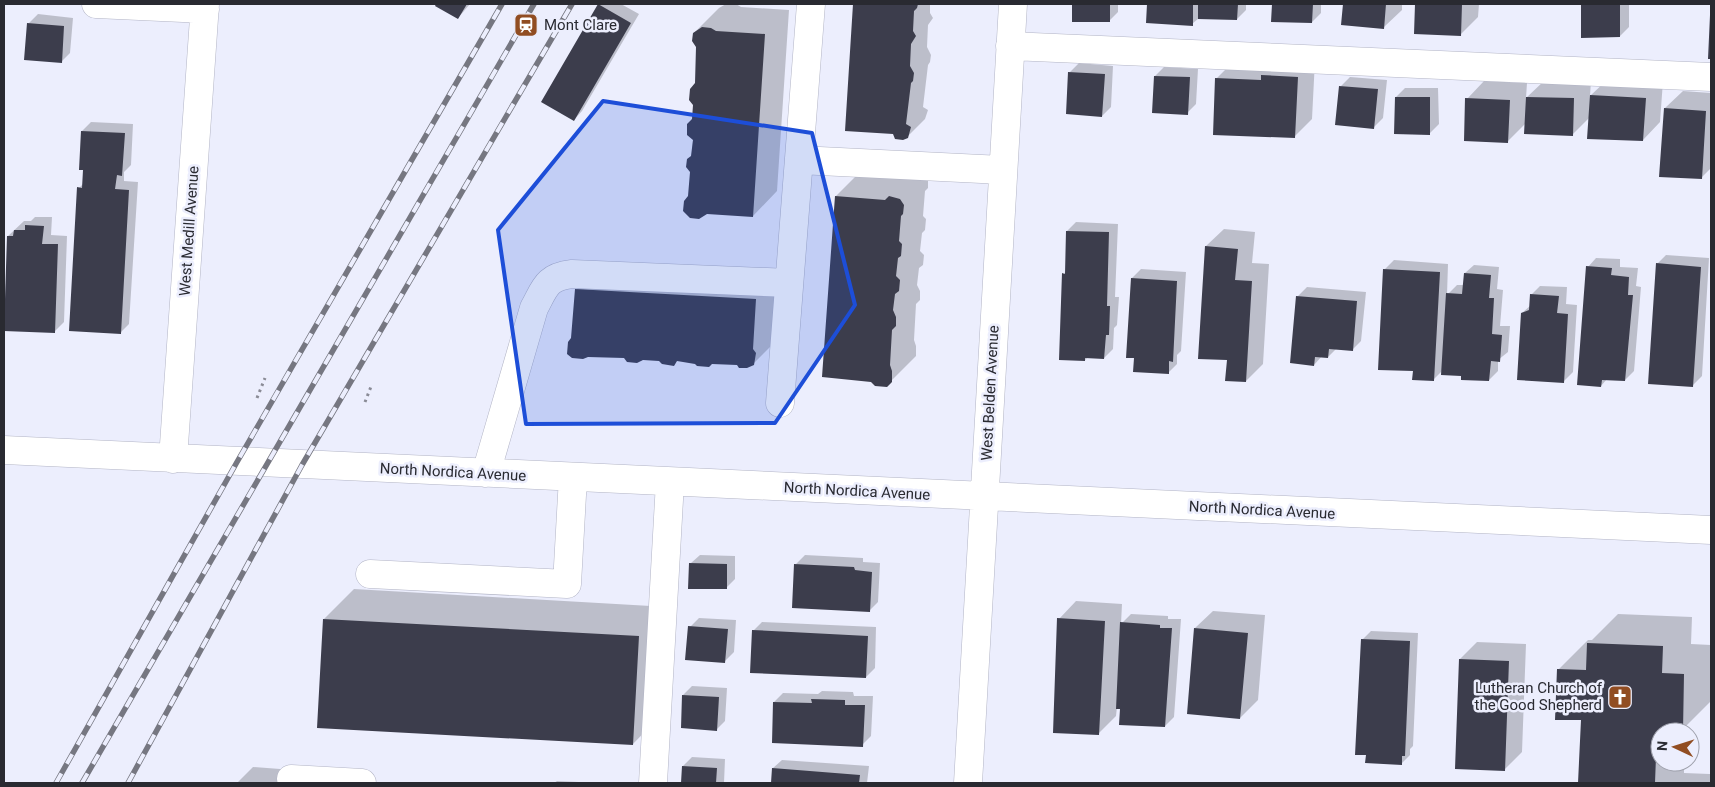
<svg xmlns="http://www.w3.org/2000/svg" width="1715" height="787" font-family="Roboto,sans-serif">
<rect width="100%" height="100%" fill="#eceefd"/>
<path fill="#0003" d="M437,4H470L458,18L436,5Z
M600,4H621L639,14L582,111L574,120Z
M726,4H736L741,7L789,10L777,191L753,216L689,196L697,83V46L694,33L719,8Z
M854,4H930V13L933,18L928,25L927,47L931,55L930,62L928,65L923,107L928,110L925,119L907,137L894,133L846,130Z
M1073,4H1118V12L1109,21H1073Z
M1149,4H1246V10L1237,19L1199,18L1192,24L1148,22Z
M1273,4H1321V13L1312,22L1272,21Z
M1345,4H1402V10L1384,27L1342,24Z
M1416,4H1479L1478,17L1461,34L1415,33Z
M1583,4H1629V27L1620,36H1582Z
M38,14L73,18L70,53L61,62L29,23Z
M1315,60L1312,119L1294,137L1216,79L1234,61Z
M1079,63L1113,66L1111,107L1102,116L1070,72Z
M1164,67L1198,69L1196,104L1187,113L1155,76Z
M1350,77L1387,80L1383,118L1374,127L1341,86Z
M1609,78L1663,81L1660,122L1643,140L1590,117L1573,134L1526,123L1507,142L1467,99L1484,81L1527,83L1526,98L1545,80L1591,81L1590,96Z
M1405,88H1438L1439,124L1430,133L1396,97Z
M1683,91L1711,93V168L1702,177L1665,108Z
M91,122L133,124L131,165L124,172V181L138,182L129,324L120,333L79,188L84,183L82,131Z
M860,172L925,175L928,180V188L925,191L923,216L926,219L925,230L922,233L920,251L924,255L923,265L919,268L917,285L920,291V300L916,304L914,340L916,346V356L886,386L836,196Z
M35,217H52L51,235L67,236L64,322L55,331L4,329L8,236L24,221H31Z
M1076,222L1118,224L1115,297H1119L1117,325L1114,328L1113,349L1104,358L1088,357L1085,360L1064,274L1066,271L1067,231Z
M1224,229L1255,232L1252,263L1269,264L1263,364L1246,381L1228,359L1206,246Z
M1666,255L1709,258L1702,376L1693,385L1657,264Z
M1596,258L1620,259V267L1638,268L1636,286L1641,287L1634,371L1625,380L1607,379L1601,386L1588,267Z
M1394,260L1448,264L1447,295L1457,285H1464L1465,273L1474,265L1499,267L1497,289L1503,290L1500,326H1510L1508,352L1498,360V371L1489,380L1443,370L1433,380L1414,370L1385,269Z
M601,265L780,275L778,339L753,364H738L625,357L572,338L577,289Z
M1141,269L1186,272L1181,351L1177,355V364L1168,373L1135,357L1132,278Z
M1540,286L1567,287L1566,304L1577,305L1573,372L1564,381L1522,313L1531,305V295Z
M1307,287L1366,292L1361,341L1352,350L1337,348L1328,357L1322,356L1314,365L1298,296Z
M700,555L735,556V579L726,588L691,563Z
M805,555L863,558V562L880,563L878,602L869,611L796,564Z
M354,589L668,607L662,714L633,744L324,619Z
M1076,601L1122,604L1121,624L1131,614L1168,616V619H1181L1174,717L1165,726L1117,707L1116,716L1099,733L1059,619Z
M1213,611L1265,615L1258,700L1240,718L1195,628Z
M1618,614L1692,617L1691,644L1711,645V701L1685,727V732H1660V762H1684V773L1710,774V783H1580L1582,719L1558,670L1588,640H1592Z
M699,618L736,620L734,652L725,661L690,627Z
M762,622L876,627L875,668L866,677L753,631Z
M1371,631L1418,633L1413,746L1410,749V755L1401,764L1362,640Z
M1477,642L1526,644L1522,752L1504,770L1460,659Z
M692,686L727,688L725,721L716,730L683,695Z
M822,691L853,692L854,696H873L871,736L862,745L774,702L783,693L818,694Z
M692,757L725,759L724,783H682L683,766Z
M782,760L869,766L867,783H772L773,768Z
M253,767L359,775L358,783H237Z
M557,781L601,783H554Z"/>
<path fill="#3c3d4c" d="M436,4H467L458,19L435,6Z
M598,4L631,23L574,121L541,102Z
M853,4H918L917,8L914,11L913,31L916,36L911,44L910,66L914,73L913,81L911,83L906,124L911,127L908,138L903,140L895,139L893,134L845,131Z
M1072,4H1110V22H1072Z
M1147,4H1193V26L1146,23Z
M1198,4H1238L1237,20L1198,19Z
M1272,4H1313L1312,23L1271,22Z
M1343,4H1386L1384,29L1341,25Z
M1415,4H1462L1461,36L1414,34Z
M1581,4H1620V37L1581,38Z
M1710,15L1711,16V59H1708Z
M27,23L64,26L62,63L24,60Z
M702,27L711,28L716,31L765,34L753,217L707,214L699,219L690,218L683,211L684,201L688,196L690,172L686,167L687,159L691,156L693,140L687,135V124L692,119L693,105L689,100L690,89L695,83L696,47L692,41L693,33Z
M1068,72L1105,74L1102,117L1066,114Z
M1261,75L1298,77L1295,138L1213,135L1215,78L1261,80Z
M1154,76L1190,77L1188,115L1152,113Z
M1339,86L1378,89L1374,129L1335,125Z
M1590,95L1646,98L1643,141L1587,139Z
M1395,97H1430V135L1394,134Z
M1526,97L1574,98L1573,136L1524,134Z
M1465,98L1510,100L1508,143L1464,141Z
M1664,108L1706,111L1702,179L1659,177Z
M81,131L125,133L122,176L117,175L115,189L129,190L121,334L69,331L77,187L82,188L83,170H79Z
M835,196L885,200L889,196L900,199L904,205L903,214L901,216L899,241L902,244L901,256L898,258L896,276L900,280L899,291L895,294L893,310L896,317V326L892,330L890,365L892,371V382L887,387L875,386L871,382L822,377Z
M25,225L44,226L42,244H58L55,333L4,331L7,236H13L14,230H25Z
M1066,231L1109,232L1107,306H1110L1109,335H1106L1104,359L1085,358V361L1059,360L1062,273L1065,274Z
M1205,246L1238,249L1235,280L1252,281L1246,382L1225,381L1227,360L1198,359Z
M1656,263L1701,267L1693,387L1648,384Z
M1586,266L1612,268L1611,275L1629,277L1628,295H1633L1625,381L1602,380L1601,387L1577,385Z
M1383,269L1440,272L1434,381L1412,380L1413,371L1378,370Z
M1464,273L1491,275L1489,298H1494L1492,334L1502,335L1500,362L1491,361L1489,381L1461,380V376L1441,375L1446,293L1462,294Z
M1131,278L1177,281L1173,362L1169,361V374L1133,372L1134,358H1126Z
M575,289L756,299L753,349L756,353L754,365L747,368H739L737,365L712,364L709,367L697,366L695,364L677,361L674,366L662,364L659,361L643,360L637,363L627,362L624,358L588,357L583,359L572,358L567,354L568,342L571,338Z
M1530,294L1559,296L1557,313L1568,314L1564,383L1517,380L1521,313L1529,310Z
M1296,296L1357,301L1353,351L1329,349L1328,358L1315,357L1314,366L1290,363Z
M689,563L727,564V589H688Z
M794,564L854,567L855,570L872,572L870,612L792,608Z
M1057,618L1105,621L1099,735L1053,733Z
M323,619L639,636L633,745L317,728Z
M1120,622L1160,625V628H1172L1165,727L1119,725L1120,709H1116Z
M688,626L728,629L725,663L685,660Z
M1194,628L1248,633L1240,719L1187,714Z
M752,630L868,636L866,678L750,673Z
M1361,639L1410,641L1405,756H1402V765L1365,763L1366,755H1355Z
M1587,643L1663,646L1662,673L1684,674L1683,731L1657,730L1655,783H1578L1581,720H1555L1557,669L1586,670Z
M1459,659L1509,661L1505,771L1455,769Z
M682,695L719,697L717,731L681,728Z
M811,699L845,700V705H865L863,747L772,743L773,702L812,703Z
M682,766L717,768L716,783H681Z
M772,768L860,775L859,783H771Z"/>
<g fill="none" stroke-linecap="round" stroke-linejoin="round">
<g stroke="#b2b4c5" stroke-width="29">
<path id="minor" d="M96,4L205,9
M1010,46L1711,77
M799,160L1002,170
M780,403L811,4
M4,450L1711,530
M173,459L205,4
M486,473L534,308C545,288 546,277 572,274L789,283
M370,574L567,584L573,477
M291,779L362,783
M653,783L670,482
M968,783L1013,4"/>
</g>
<path stroke="#8a8b96" stroke-width="3" stroke-dasharray="2.5 4" stroke-linecap="butt" d="M257,398L265,378
M365,402L372,384"/>
<use href="#minor" stroke="#fff" stroke-width="28"/>
<g stroke="#767781" stroke-width="5.5">
<path id="rail" d="M56,783L237,462L502,4
M82,783L534,4
M128,783L302,465L572,4"/>
</g>
<use href="#rail" stroke="#eceefd" stroke-width="4" stroke-dasharray="11" stroke-linecap="butt"/>
</g>
<path fill="#1d4ed8" fill-opacity="0.2" stroke="#1d4ed8" stroke-width="4" stroke-linejoin="round" d="M603,101L812,133L855,305L775,423L526,424L498,230Z"/>
<defs>
<g id="station-square" transform="scale(1.25)"><rect x="-9" y="-9" width="18" height="18" rx="4" fill="#914d22" stroke="#eceefd"/><path d="M-3-6H3Q5-6 5-4V2Q5 4 3 4L4.5 6H3L1.5 4h-3L-3 6H-4.5L-3 4Q-5 4-5 2V-4Q-5-6-3-6ZM-3.5-4v3h7v-3ZM-3.5 1v1.5H-2V1ZM2 1v1.5H3.5V1Z" fill="#fff"/></g>
<g id="church-square" transform="scale(1.25)"><rect x="-9" y="-9" width="18" height="18" rx="4" fill="#914d22" stroke="#eceefd"/><path d="M-1.2-6h2.4v3.5h3.3v2.4h-3.3V6h-2.4V-.1h-3.3v-2.4h3.3Z" fill="#fff"/></g>
</defs>
<g fill-rule="evenodd">
<use href="#station-square" x="526" y="25"/>
<use href="#church-square" x="1620" y="697"/>
</g>
<g text-anchor="middle" dominant-baseline="central" stroke-width="5" stroke-linejoin="round" paint-order="stroke">
<g font-size="15" fill="#292a31" stroke="#eceefd" text-anchor="start">
<text x="544" y="25">Mont Clare</text>
<text x="1602" y="688" text-anchor="end">Lutheran Church of<tspan x="1602" dy="17">the Good Shepherd</tspan></text>
</g>
<g font-size="15" fill="#292a31" stroke="#eceefd">
<text transform="translate(189 231) rotate(-86)">West Medill Avenue</text>
<text transform="translate(990 393) rotate(-87)">West Belden Avenue</text>
<text transform="translate(453 472) rotate(3)">North Nordica Avenue</text>
<text transform="translate(857 491) rotate(3)">North Nordica Avenue</text>
<text transform="translate(1262 510) rotate(3)">North Nordica Avenue</text>
</g>
</g>
<rect width="1715" height="787" fill="none" stroke="#292a31" stroke-width="10"/>
<g transform="translate(1675 747) rotate(274)"><circle r="24" fill="#eceefd" stroke="#9ea0ab"/>
<path d="M0-4L9 19L0 12L-9 19Z" fill="#914d22"/>
<text y="-8" font-size="14" font-weight="bold" text-anchor="middle" fill="#292a31">N</text>
</g>
</svg>
